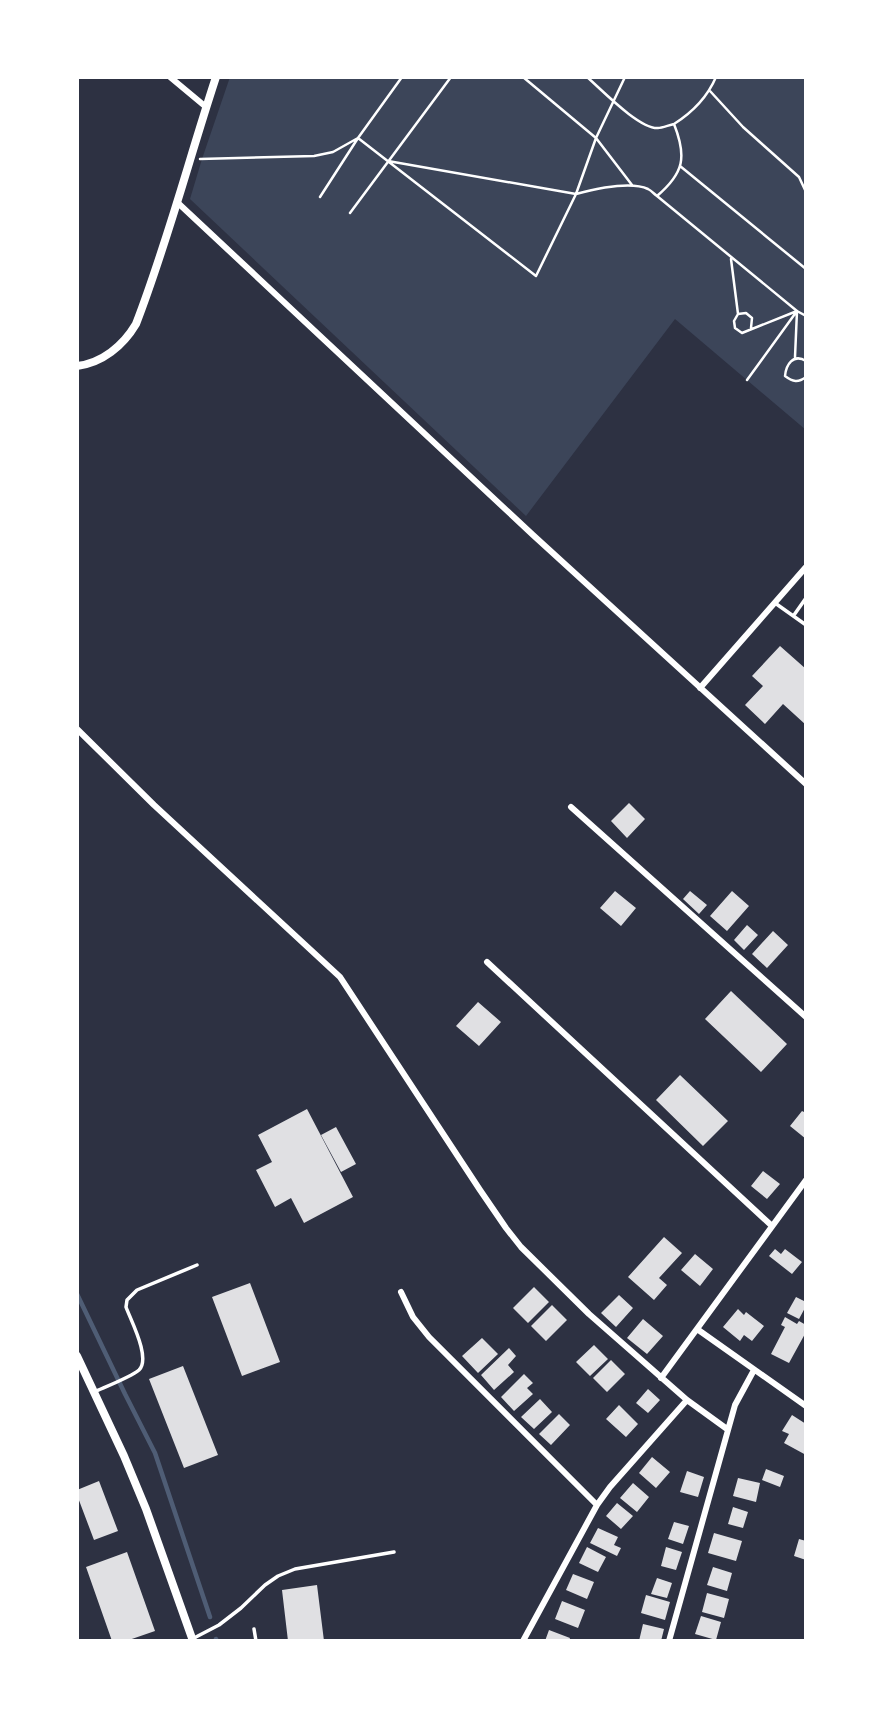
<svg xmlns="http://www.w3.org/2000/svg" width="883" height="1718" font-family="'Open Sans',sans-serif">
<rect width="100%" height="100%" fill="#2d3142"/>
<path fill="#3c4559" d="M230,77H806V430L675,319L526,516L190,199L202,159Z"/>
<g fill="none" stroke-linecap="round" stroke-linejoin="round">
<path stroke="#4f5d75" stroke-width="4.5" d="M77,1294L125,1394L155,1453L210,1617
M216,1639L217,1641"/>
</g>
<path fill="#e0e0e3" d="M780,646L806,669V725L783,704L765,724L745,705L763,686L752,676Z
M629,803L645,819L627,838L611,821Z
M615,891L636,908L621,926L600,908Z
M690,891L707,905L699,914L683,899Z
M732,891L749,906L727,931L710,916Z
M747,925L758,935L744,950L734,940Z
M773,931L788,945L767,968L752,954Z
M731,991L787,1044L761,1072L705,1019Z
M478,1002L501,1022L479,1046L456,1026Z
M680,1075L728,1121L703,1146L656,1100Z
M307,1109L353,1197L304,1223L291,1198L275,1207L256,1170L272,1162L258,1135Z
M802,1111L806,1113V1139L790,1126Z
M336,1127L356,1164L341,1172L321,1135Z
M763,1171L780,1184L767,1199L751,1186Z
M664,1237L682,1253L659,1278L667,1285L654,1300L628,1277Z
M775,1249L781,1254L785,1249L802,1262L792,1274L769,1256Z
M695,1254L713,1269L700,1286L681,1270Z
M250,1283L280,1362L242,1376L212,1297Z
M534,1287L549,1302L528,1323L513,1308Z
M619,1295L633,1308L616,1327L601,1313Z
M796,1297L806,1302V1306L799,1319L787,1313Z
M552,1305L567,1320L546,1341L531,1326Z
M738,1309L744,1315L746,1312L764,1326L752,1341L744,1335L740,1341L723,1327Z
M785,1317L797,1324L799,1321L806,1325V1332L789,1363L771,1354L785,1327L781,1325Z
M643,1319L663,1336L647,1354L627,1338Z
M482,1338L498,1354L478,1373L462,1356Z
M594,1345L608,1359L590,1376L576,1362Z
M509,1348L516,1356L508,1365L514,1372L494,1390L481,1375Z
M611,1360L625,1374L607,1392L593,1378Z
M183,1366L218,1455L184,1468L149,1379Z
M524,1374L533,1383L527,1388L533,1394L514,1411L501,1397Z
M648,1389L660,1400L648,1413L636,1403Z
M540,1399L552,1412L534,1429L521,1417Z
M619,1405L638,1424L626,1437L606,1419Z
M559,1414L570,1425L551,1445L539,1434Z
M792,1415L806,1424V1455L784,1443L789,1434L782,1431Z
M652,1457L670,1472L656,1488L639,1473Z
M766,1469L784,1476L780,1487L762,1480Z
M687,1471L704,1477L698,1497L680,1492Z
M738,1478L760,1483L756,1502L733,1496Z
M99,1481L118,1531L94,1540L77,1495V1490Z
M633,1483L649,1497L637,1512L620,1498Z
M617,1503L633,1516L621,1529L606,1516Z
M733,1507L748,1512L743,1528L728,1524Z
M674,1522L689,1526L683,1544L668,1539Z
M598,1528L618,1537L614,1545L621,1548L617,1556L590,1543Z
M714,1533L742,1541L736,1561L708,1553Z
M799,1539L806,1541V1560L794,1556Z
M587,1547L606,1557L598,1572L579,1563Z
M666,1547L682,1552L676,1570L661,1566Z
M127,1552L155,1631L126,1641H112L86,1567Z
M713,1567L732,1573L727,1591L707,1585Z
M573,1574L594,1582L587,1599L566,1590Z
M657,1578L672,1583L667,1598L651,1594Z
M317,1585L324,1641H288L282,1590Z
M707,1593L729,1599L724,1618L702,1612Z
M646,1595L670,1602L665,1620L641,1613Z
M562,1601L585,1610L578,1628L555,1619Z
M701,1616L721,1622L716,1640L695,1634Z
M643,1624L664,1629L661,1641H639Z
M549,1630L570,1638L569,1641H545Z"/>
<g fill="none" stroke-linecap="round" stroke-linejoin="round">
<path stroke="#fff" stroke-width="2.5" d="M523,77L596,138L632,185
M710,91L743,127L799,177L806,192
M674,124C693,112 707,98 716,77
M200,159L314,156L333,152L358,138L536,276L576,194L596,138L625,77
M388,161L576,194C595,189 630,181 648,189C652,191 654,194 657,196C684,173 687,157 674,124C669,125 662,128 658,128C639,129 602,90 587,77
M680,166L806,269
M657,196L797,311L806,316
M320,197L358,138L402,77
M350,213L451,77
M731,259L738,314
M751,328L752,318L746,313L738,314L734,321L735,328L742,333L797,311
M795,357L797,311
M806,361C793,353 786,365 785,376C793,382 798,383 806,377
M747,380L797,311"/>
<path stroke="#fff" stroke-width="3.5" d="M775,603L806,625
M794,615L806,598
M94,1392C105,1387 131,1377 139,1370C151,1358 131,1321 126,1307L127,1300L137,1290L197,1265
M254,1629L256,1641
M194,1638L219,1625L241,1608L265,1585L278,1576L295,1569L394,1552"/>
<path stroke="#fff" stroke-width="6" d="M170,77L206,107
M178,203L533,535L806,784
M700,688L806,567
M77,729L154,805L340,977L480,1190L506,1228L521,1247L589,1314L687,1400L727,1429
M571,807L806,1017
M487,962L772,1226
M401,1292L413,1317L429,1337L597,1505
M697,1329L806,1406
M661,1378L806,1180
M523,1641L597,1505L610,1487L687,1400
M669,1641L735,1405L754,1370"/>
<path stroke="#fff" stroke-width="8" d="M77,366C102,363 123,346 136,324C167,244 189,159 216,77
M77,1356L124,1456L146,1509L193,1641"/>
</g>
<rect width="883" height="1718" fill="none" stroke="#ffffff" stroke-width="158"/>
</svg>
